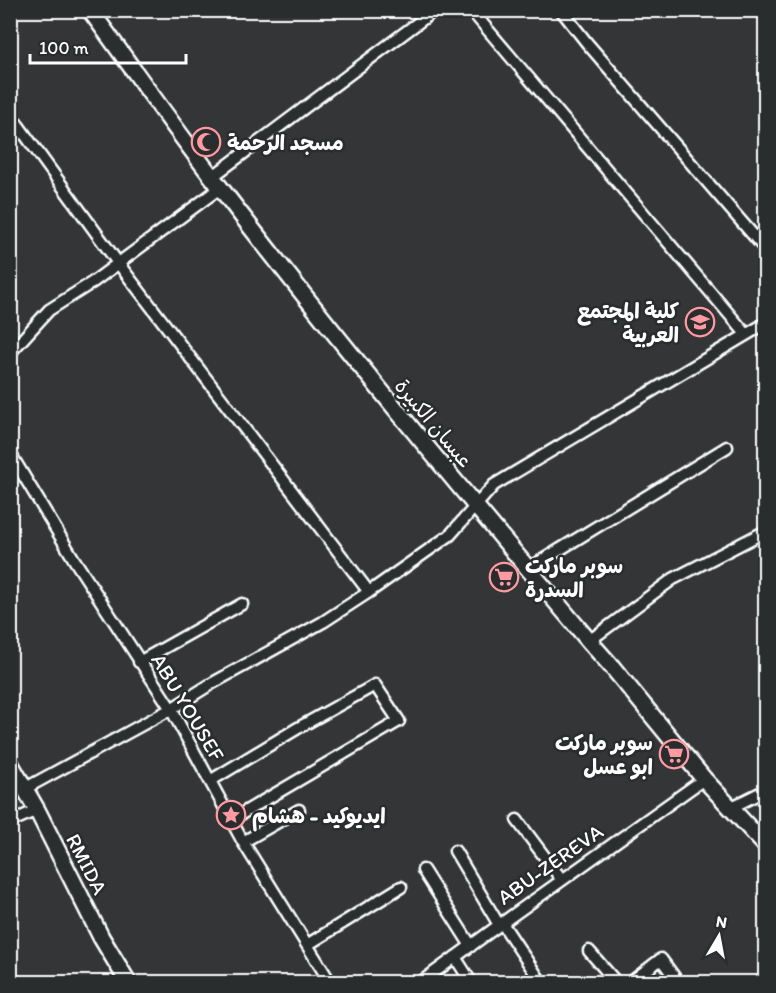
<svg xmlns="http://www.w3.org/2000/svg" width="776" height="993" font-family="Itim,'Playpen Sans Arabic',sans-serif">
<rect width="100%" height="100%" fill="#333536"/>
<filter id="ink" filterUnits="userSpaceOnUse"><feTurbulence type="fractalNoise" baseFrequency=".0167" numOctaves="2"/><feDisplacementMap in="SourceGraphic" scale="12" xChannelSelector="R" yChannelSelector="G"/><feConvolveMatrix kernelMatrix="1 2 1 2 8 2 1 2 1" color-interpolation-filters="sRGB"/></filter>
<g filter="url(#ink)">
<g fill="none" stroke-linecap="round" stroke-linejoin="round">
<g stroke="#fff" stroke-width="15">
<path id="street" d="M471,10L746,334
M561,10L587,43L766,250
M10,114L118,263L369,592
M212,177L435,10
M10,353L49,310L93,282L220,188
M10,453L75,561L171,709L243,842L330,982
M528,569L727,447
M589,641L673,579L766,531
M139,662L242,604
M210,781L298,728L375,685L399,721L231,820
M26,788L171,709L211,684L323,622L369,592L450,535L494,485L766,323
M730,808L766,790
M517,820L562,880
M10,822L37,810
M243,842L299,810
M455,851L499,925
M423,870L471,946
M502,923L541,982
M307,945L401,887
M589,951L616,982
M455,957L471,982
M421,982L502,923L704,779
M631,982L661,959L678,982"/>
</g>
<g stroke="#fff" stroke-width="20">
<path id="secondary" d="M90,10C134,70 176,131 222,190C340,344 464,493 589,641L613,668L704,779L766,846
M10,763L37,810L101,937L128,982"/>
</g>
<use href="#street" stroke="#2a2d2e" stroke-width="10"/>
<use href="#secondary" stroke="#2a2d2e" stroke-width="15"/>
</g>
</g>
<defs>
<g id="mosque-ring" transform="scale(1.5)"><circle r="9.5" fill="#2a2d2e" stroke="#ff9aa2" stroke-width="1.5"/><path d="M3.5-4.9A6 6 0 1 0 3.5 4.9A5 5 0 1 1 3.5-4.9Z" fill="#ff9aa2"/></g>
<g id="university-ring" transform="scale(1.5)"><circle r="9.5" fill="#2a2d2e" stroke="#ff9aa2" stroke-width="1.5"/><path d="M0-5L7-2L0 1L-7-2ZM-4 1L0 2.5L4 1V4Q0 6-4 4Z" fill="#ff9aa2"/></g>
<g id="supermarket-ring" transform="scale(1.5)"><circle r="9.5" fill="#2a2d2e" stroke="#ff9aa2" stroke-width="1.5"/><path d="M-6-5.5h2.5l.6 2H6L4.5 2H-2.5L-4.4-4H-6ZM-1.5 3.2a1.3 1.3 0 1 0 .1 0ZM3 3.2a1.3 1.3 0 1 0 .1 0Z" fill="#ff9aa2"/></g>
<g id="sight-ring" transform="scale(1.5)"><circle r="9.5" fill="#2a2d2e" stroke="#ff9aa2" stroke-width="1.5"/><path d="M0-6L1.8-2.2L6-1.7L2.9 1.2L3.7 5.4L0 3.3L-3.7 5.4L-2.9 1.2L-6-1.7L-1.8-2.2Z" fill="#ff9aa2"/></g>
</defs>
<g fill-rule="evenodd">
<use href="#mosque-ring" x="206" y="142"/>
<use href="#university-ring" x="700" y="322"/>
<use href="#supermarket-ring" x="504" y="577"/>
<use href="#supermarket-ring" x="674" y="754"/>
<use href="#sight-ring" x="231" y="815"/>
</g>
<g text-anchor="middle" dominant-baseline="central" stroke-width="5" stroke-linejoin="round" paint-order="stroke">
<g font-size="21" font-weight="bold" fill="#fff" stroke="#2a2d2e" text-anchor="start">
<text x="227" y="142">مسجد الرحمة</text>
<text x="679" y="310" text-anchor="end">كلية المجتمع<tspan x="679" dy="24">العربية</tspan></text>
<text x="525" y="565">سوبر ماركت<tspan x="525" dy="24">السدرة</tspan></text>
<text x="653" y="742" text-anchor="end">سوبر ماركت<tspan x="653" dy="24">ابو عسل</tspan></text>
<text x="252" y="815">ايديوكيد - هشام</text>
</g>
<g font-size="21" fill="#fff" stroke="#2a2d2e">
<text transform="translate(434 423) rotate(50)">عبسان الكبيرة</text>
<text transform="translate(188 707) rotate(59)">ABU YOUSEF</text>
<text transform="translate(87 864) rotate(63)">RMIDA</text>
<text transform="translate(550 864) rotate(-35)">ABU-ZEREVA</text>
</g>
</g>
<rect width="776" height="993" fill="none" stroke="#2a2d2e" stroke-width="36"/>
<rect x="18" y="18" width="740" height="957" fill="none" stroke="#fff" stroke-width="2" filter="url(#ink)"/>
<g transform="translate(719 936) rotate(10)" stroke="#2a2d2e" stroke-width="4.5" paint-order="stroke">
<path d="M0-4.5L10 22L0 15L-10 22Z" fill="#ffffff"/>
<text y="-9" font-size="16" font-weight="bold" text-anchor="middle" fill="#ffffff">N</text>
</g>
<path d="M30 54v9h156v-9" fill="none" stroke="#ffffff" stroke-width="3"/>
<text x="39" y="54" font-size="18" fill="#ffffff" stroke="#2a2d2e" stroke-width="4.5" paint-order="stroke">100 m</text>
</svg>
